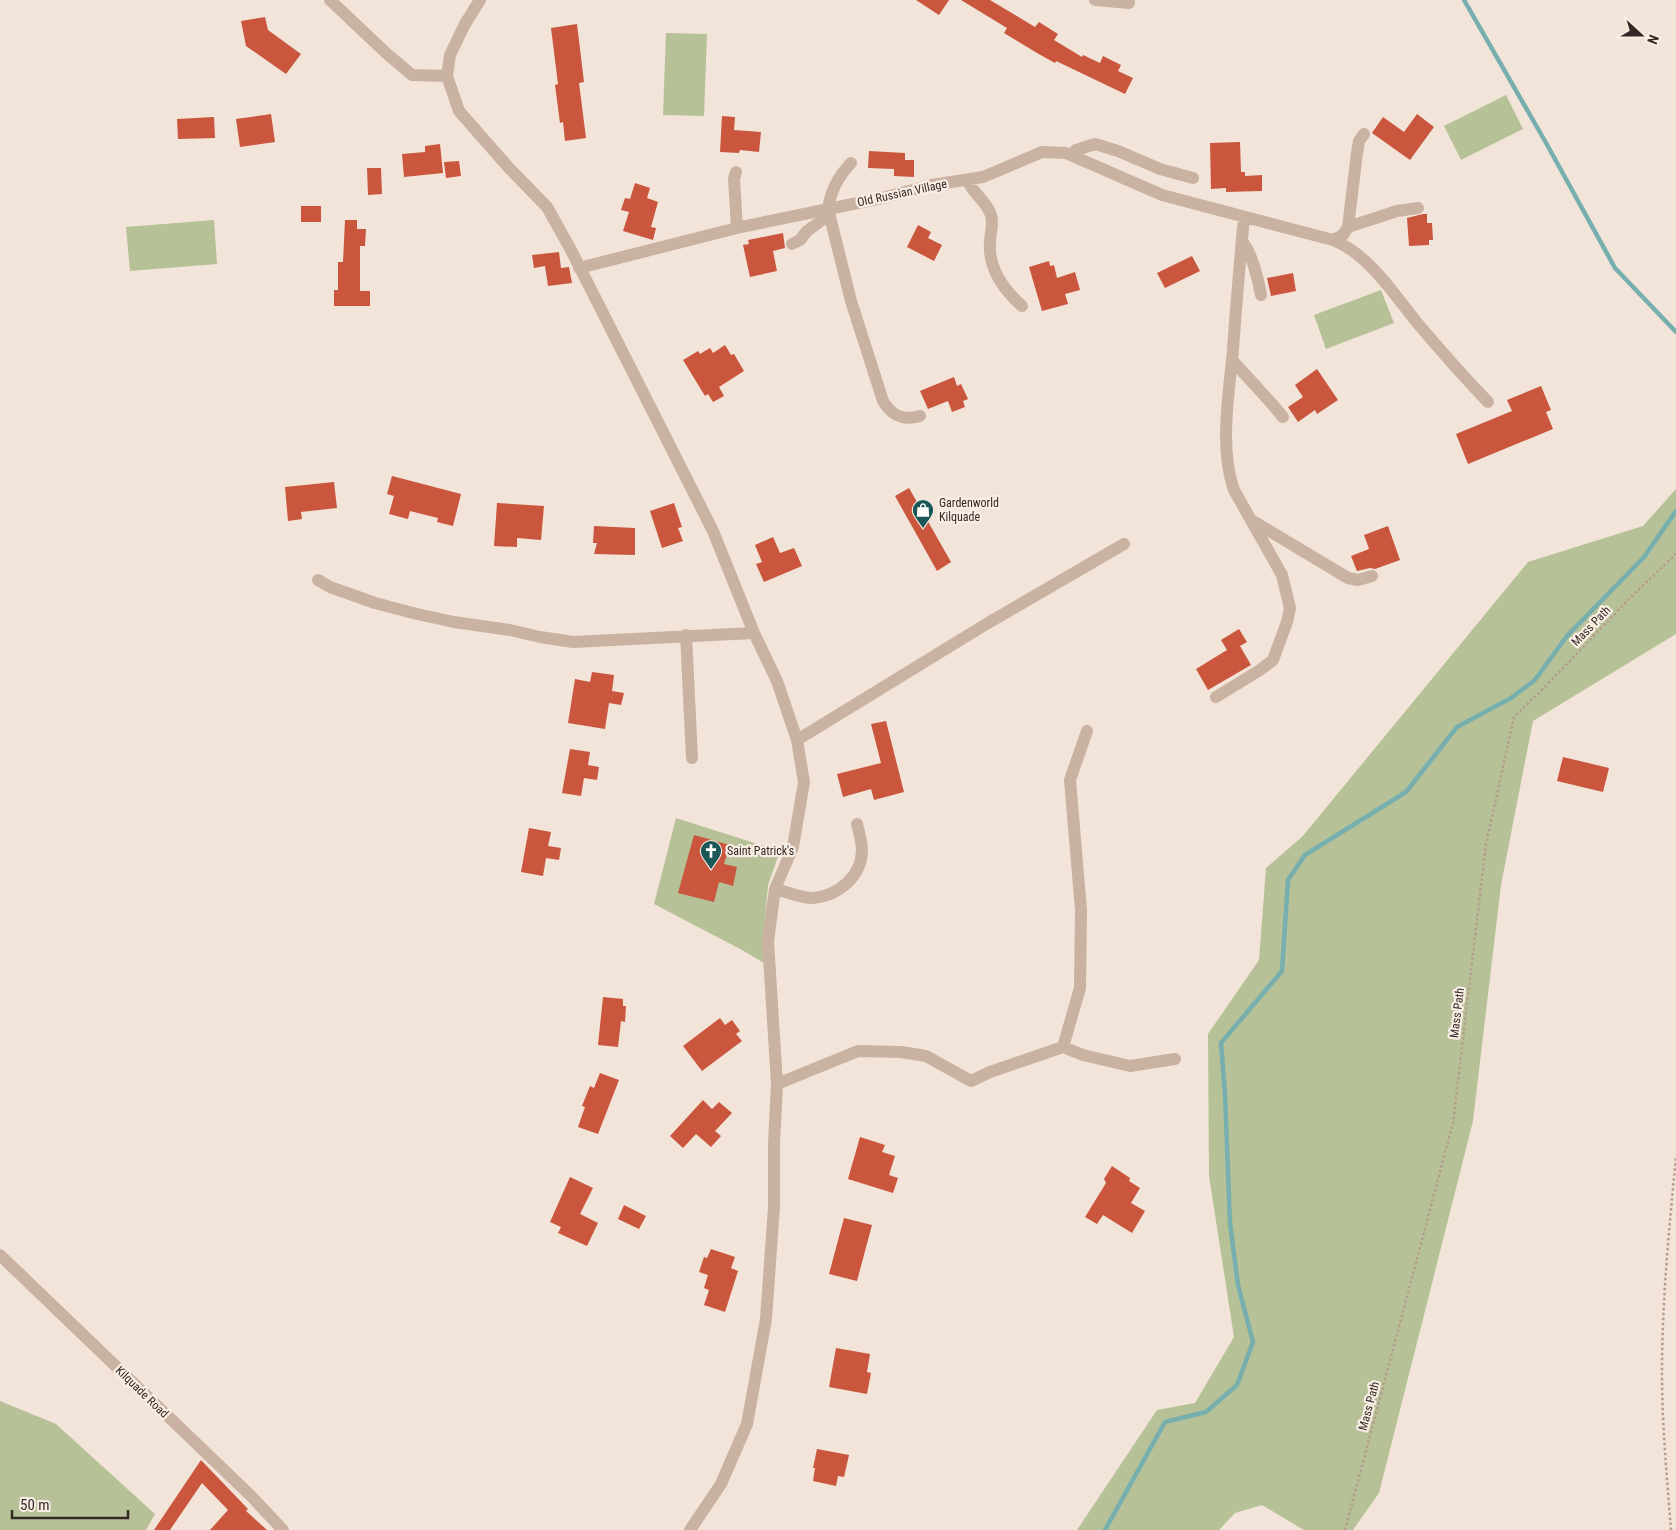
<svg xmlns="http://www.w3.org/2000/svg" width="1676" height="1530" font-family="'Roboto Condensed',sans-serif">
<rect width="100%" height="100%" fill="#f2e4d8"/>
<path fill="#b6c197" d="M666,33L707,34L704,116L663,115Z
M1506,95L1523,129L1461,160L1444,126Z
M214,220L217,264L130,271L126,227Z
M1381,290L1394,323L1326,349L1314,315Z
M1676,489V634L1533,721L1501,885L1473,1121L1379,1493L1353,1530H1304L1262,1505L1235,1513L1219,1530H1077L1157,1410L1195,1403L1234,1337L1209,1176L1208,1034L1259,960L1266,868L1302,837L1528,562L1643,526Z
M676,818L780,851L768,885L765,920L764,963L742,950L654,904Z
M0,1401L56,1424L155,1514L146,1530H0Z"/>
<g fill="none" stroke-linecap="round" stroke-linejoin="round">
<path stroke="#76afae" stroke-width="4.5" d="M1464,0L1545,141L1615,268L1676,332
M1105,1530L1165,1422L1206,1412L1237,1385L1253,1342L1238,1285L1230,1223L1225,1094L1221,1043L1282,971L1288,880L1305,855L1406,792L1457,727L1511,698L1535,680L1567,636L1644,557L1676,511"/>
</g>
<path fill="#ca563d" d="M916,0H949L939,15Z
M961,0H990L1035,27L1039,22L1058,34L1054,40L1082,57L1083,55L1100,63L1103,56L1121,65L1118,71L1133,78L1125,94L1056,61L1055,63L1037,53L1004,33L1007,28Z
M265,17L268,30L301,54L286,74L246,46L241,21Z
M577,24L584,82L579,83L586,138L565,141L563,122L560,123L555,85L558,84L551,28Z
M271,114L275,142L240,147L236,119Z
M1417,114L1434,127L1410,160L1372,133L1383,117L1404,132Z
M722,116L735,117L734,130L761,132L759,152L740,150L739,153L720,152Z
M214,117L215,138L178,139L177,119Z
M1240,142L1241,172H1245V176L1262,175V191L1226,192V188L1211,189L1210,143Z
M440,144L443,173L404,177L402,154L425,152V146Z
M869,151L905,153V160H914V177L894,176V169L868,168Z
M459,161L461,176L446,178L444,162Z
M367,168H381L382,194L368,195Z
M635,183L650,188L647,198L658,202L651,227L656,228L653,240L623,231L629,212L621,210L625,198L630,199Z
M301,206H321V222H301Z
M1423,214H1427V223H1432L1433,240H1429V245L1409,246L1407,218Z
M345,220H357V229H366L365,246H360V291H370V306H334V290H338V262H343Z
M918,225L931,232L928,238L942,245L934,261L907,247Z
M783,233L785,248L773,251L777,271L750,277L743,245L749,244L748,240Z
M559,252L561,268L569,267L572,283L548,286L545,266L534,268L532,255Z
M1192,256L1200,271L1165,288L1157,273Z
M1049,261L1050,266L1054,265L1057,278L1075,272L1080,290L1065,294L1068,304L1042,311L1029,267Z
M1293,273L1296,291L1271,296L1267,278Z
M725,345L731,355L734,354L744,371L719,387L724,396L713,402L708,394L705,396L683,360L698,351L700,354L710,348L713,353Z
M1317,369L1338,400L1317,414L1315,410L1298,422L1288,407L1303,397L1295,385Z
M954,377L957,386L961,384L968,399L963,401L965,407L952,412L948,401L928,409L920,391Z
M1541,386L1551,410L1546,412L1553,429L1468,464L1456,434L1512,411L1507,400Z
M392,476L461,494L453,526L437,522L438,518L410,511L408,519L389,514L394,496L387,494Z
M334,482L337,508L301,512L302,519L288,521L285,487Z
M909,488L951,562L937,571L895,496Z
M497,503L544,506L541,540L517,538V547L494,546Z
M674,503L682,527L678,528L683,541L662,548L650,511Z
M594,526L635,528V555L594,554L597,543H593Z
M1388,526L1400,560L1375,569L1370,568L1357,571L1351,556L1369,549L1364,535Z
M773,537L780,553L794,548L802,566L764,582L756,564L762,562L755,545Z
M1239,629L1247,642L1240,646L1251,665L1208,690L1196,669L1227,650L1221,640Z
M592,672L614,675L612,691L624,693L621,705L609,703L605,729L568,723L575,679L590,682Z
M886,721L904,792L874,800L871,789L843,797L837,774L881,763L871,724Z
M570,749L590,752L588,765L599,767L597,780L584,778L581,796L562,793Z
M1563,757L1609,768L1603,792L1557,781Z
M529,828L551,832L548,846L561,848L559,860L546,858L543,876L521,872Z
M694,835L730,845L724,864L737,867L733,886L719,882L714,902L678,893Z
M603,997L623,999V1006H626L625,1022L621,1021L618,1047L598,1045Z
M720,1018L725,1025L732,1020L740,1031L736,1034L742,1041L702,1071L683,1046Z
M600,1073L619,1080L598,1134L578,1127L585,1107L582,1106L590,1086L594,1088Z
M703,1100L712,1109L719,1102L732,1113L715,1131L721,1136L711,1147L696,1134L683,1148L670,1136Z
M860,1137L885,1145L882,1152L895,1156L889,1175L898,1178L893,1193L848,1179Z
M1112,1166L1130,1178L1129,1181L1140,1188L1131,1203L1145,1211L1132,1233L1103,1215L1097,1224L1085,1217L1106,1183L1104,1179Z
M570,1177L593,1188L580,1214L598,1223L587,1246L558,1233L561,1227L550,1222Z
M624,1205L646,1216L639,1229L618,1219Z
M844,1218L872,1225L857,1281L829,1274Z
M711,1249L735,1257L731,1268L738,1271L725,1312L704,1305L709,1290L704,1288L708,1275L699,1272L704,1257L707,1258Z
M836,1348L870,1354L867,1372L871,1373L867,1394L829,1387Z
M817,1449L849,1455L844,1477L838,1476L836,1486L813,1481L815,1468H813Z
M201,1460L248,1509L246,1511L267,1530H210L228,1510L202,1483L170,1530H154Z"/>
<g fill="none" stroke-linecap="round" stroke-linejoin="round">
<path stroke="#b69c8e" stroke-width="2.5" stroke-dasharray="2.5 2.5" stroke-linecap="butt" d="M1345,1530L1453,1123L1486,844L1514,717L1542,690L1632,596L1676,554
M1671,1530C1667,1478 1662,1426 1662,1374C1662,1301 1669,1229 1676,1157"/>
<path stroke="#cab2a3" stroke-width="12" d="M330,0L386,53L412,75L447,76
M480,0L465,24L450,55L447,76L459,111L509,168L547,207L571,250L713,531L754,633L777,681L797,740L804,782L793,847L775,889L768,941L777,1084L774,1144V1207L766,1319L747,1424L721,1484L690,1530
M1095,0L1129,3
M1071,155L1076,150L1095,144L1118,151L1160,169L1193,178
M851,163C838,177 831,190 828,209L851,301L883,401C892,416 903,421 920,416
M736,172L734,179L737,228
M968,181C973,194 986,200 991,215C994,224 990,234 990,242C988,268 1004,290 1022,306
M1348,227L1397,211L1418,208
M1333,240L1343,235L1348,227L1357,153L1359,141L1364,134
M1242,242C1251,249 1259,283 1261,295
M792,244L800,240L807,231L829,215
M579,268L741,227L882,198L932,185L983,177L1042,152L1066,153L1162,195L1333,240C1369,254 1395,296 1419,325C1441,351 1464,377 1488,402
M1232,360L1272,404L1283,417
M1251,520L1348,578L1358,580L1372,576
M318,580L330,587L375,603L417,614L454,622L510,630L540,637L573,642L754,633
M686,635L692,758
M1216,697L1260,670L1273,660L1287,622L1290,608L1282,575L1234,490C1219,448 1229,394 1233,350C1236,306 1240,261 1244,217
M797,740L988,623L1124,544
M775,889C785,891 804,899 813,898C838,896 861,877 862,851C862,842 859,832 857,824
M1063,1047L1083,1055L1130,1066L1175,1059
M777,1084L858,1051L901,1052L926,1056L971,1081L990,1072L1063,1047L1080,988L1081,910L1070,780L1087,731
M0,1255L252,1497L283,1530"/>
</g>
<defs>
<g id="shop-pin" transform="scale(1.125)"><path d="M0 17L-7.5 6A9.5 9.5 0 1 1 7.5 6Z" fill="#1a5757" stroke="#f9eee4"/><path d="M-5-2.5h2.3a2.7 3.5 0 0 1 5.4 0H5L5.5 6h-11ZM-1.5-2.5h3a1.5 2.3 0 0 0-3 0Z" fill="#fff"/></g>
<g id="church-pin" transform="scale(1.125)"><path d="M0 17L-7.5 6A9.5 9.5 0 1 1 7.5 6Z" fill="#1a5757" stroke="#f9eee4"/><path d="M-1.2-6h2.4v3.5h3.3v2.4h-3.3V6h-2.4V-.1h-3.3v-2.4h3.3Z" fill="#fff"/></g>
</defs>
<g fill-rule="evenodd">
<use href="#shop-pin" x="923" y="510"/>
<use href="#church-pin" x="711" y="851"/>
</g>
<g text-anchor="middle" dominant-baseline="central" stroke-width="4.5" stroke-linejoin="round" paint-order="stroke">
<g font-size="12" fill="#352926" stroke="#f9eee4">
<text transform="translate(902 193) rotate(-12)">Old Russian Village</text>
<text transform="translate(1591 626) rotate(-46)">Mass Path</text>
<text transform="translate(1457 1013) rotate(-83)">Mass Path</text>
<text transform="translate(142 1392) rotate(44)">Kilquade Road</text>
<text transform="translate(1369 1406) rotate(-75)">Mass Path</text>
</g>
<g font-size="12" fill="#352926" stroke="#f9eee4" text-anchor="start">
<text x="939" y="503">Gardenworld<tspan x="939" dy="14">Kilquade</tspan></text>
<text x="727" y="851">Saint Patrick's</text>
</g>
</g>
<g transform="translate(1641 35) rotate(111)" stroke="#f9eee4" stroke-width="4" paint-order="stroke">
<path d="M0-4L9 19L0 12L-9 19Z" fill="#352926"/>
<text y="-8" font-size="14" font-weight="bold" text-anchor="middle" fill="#352926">N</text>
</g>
<path d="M12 1510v8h116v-8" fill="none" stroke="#352926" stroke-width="2.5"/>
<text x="20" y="1510" font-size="15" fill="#352926" stroke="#f9eee4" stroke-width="4" paint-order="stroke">50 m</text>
</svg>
